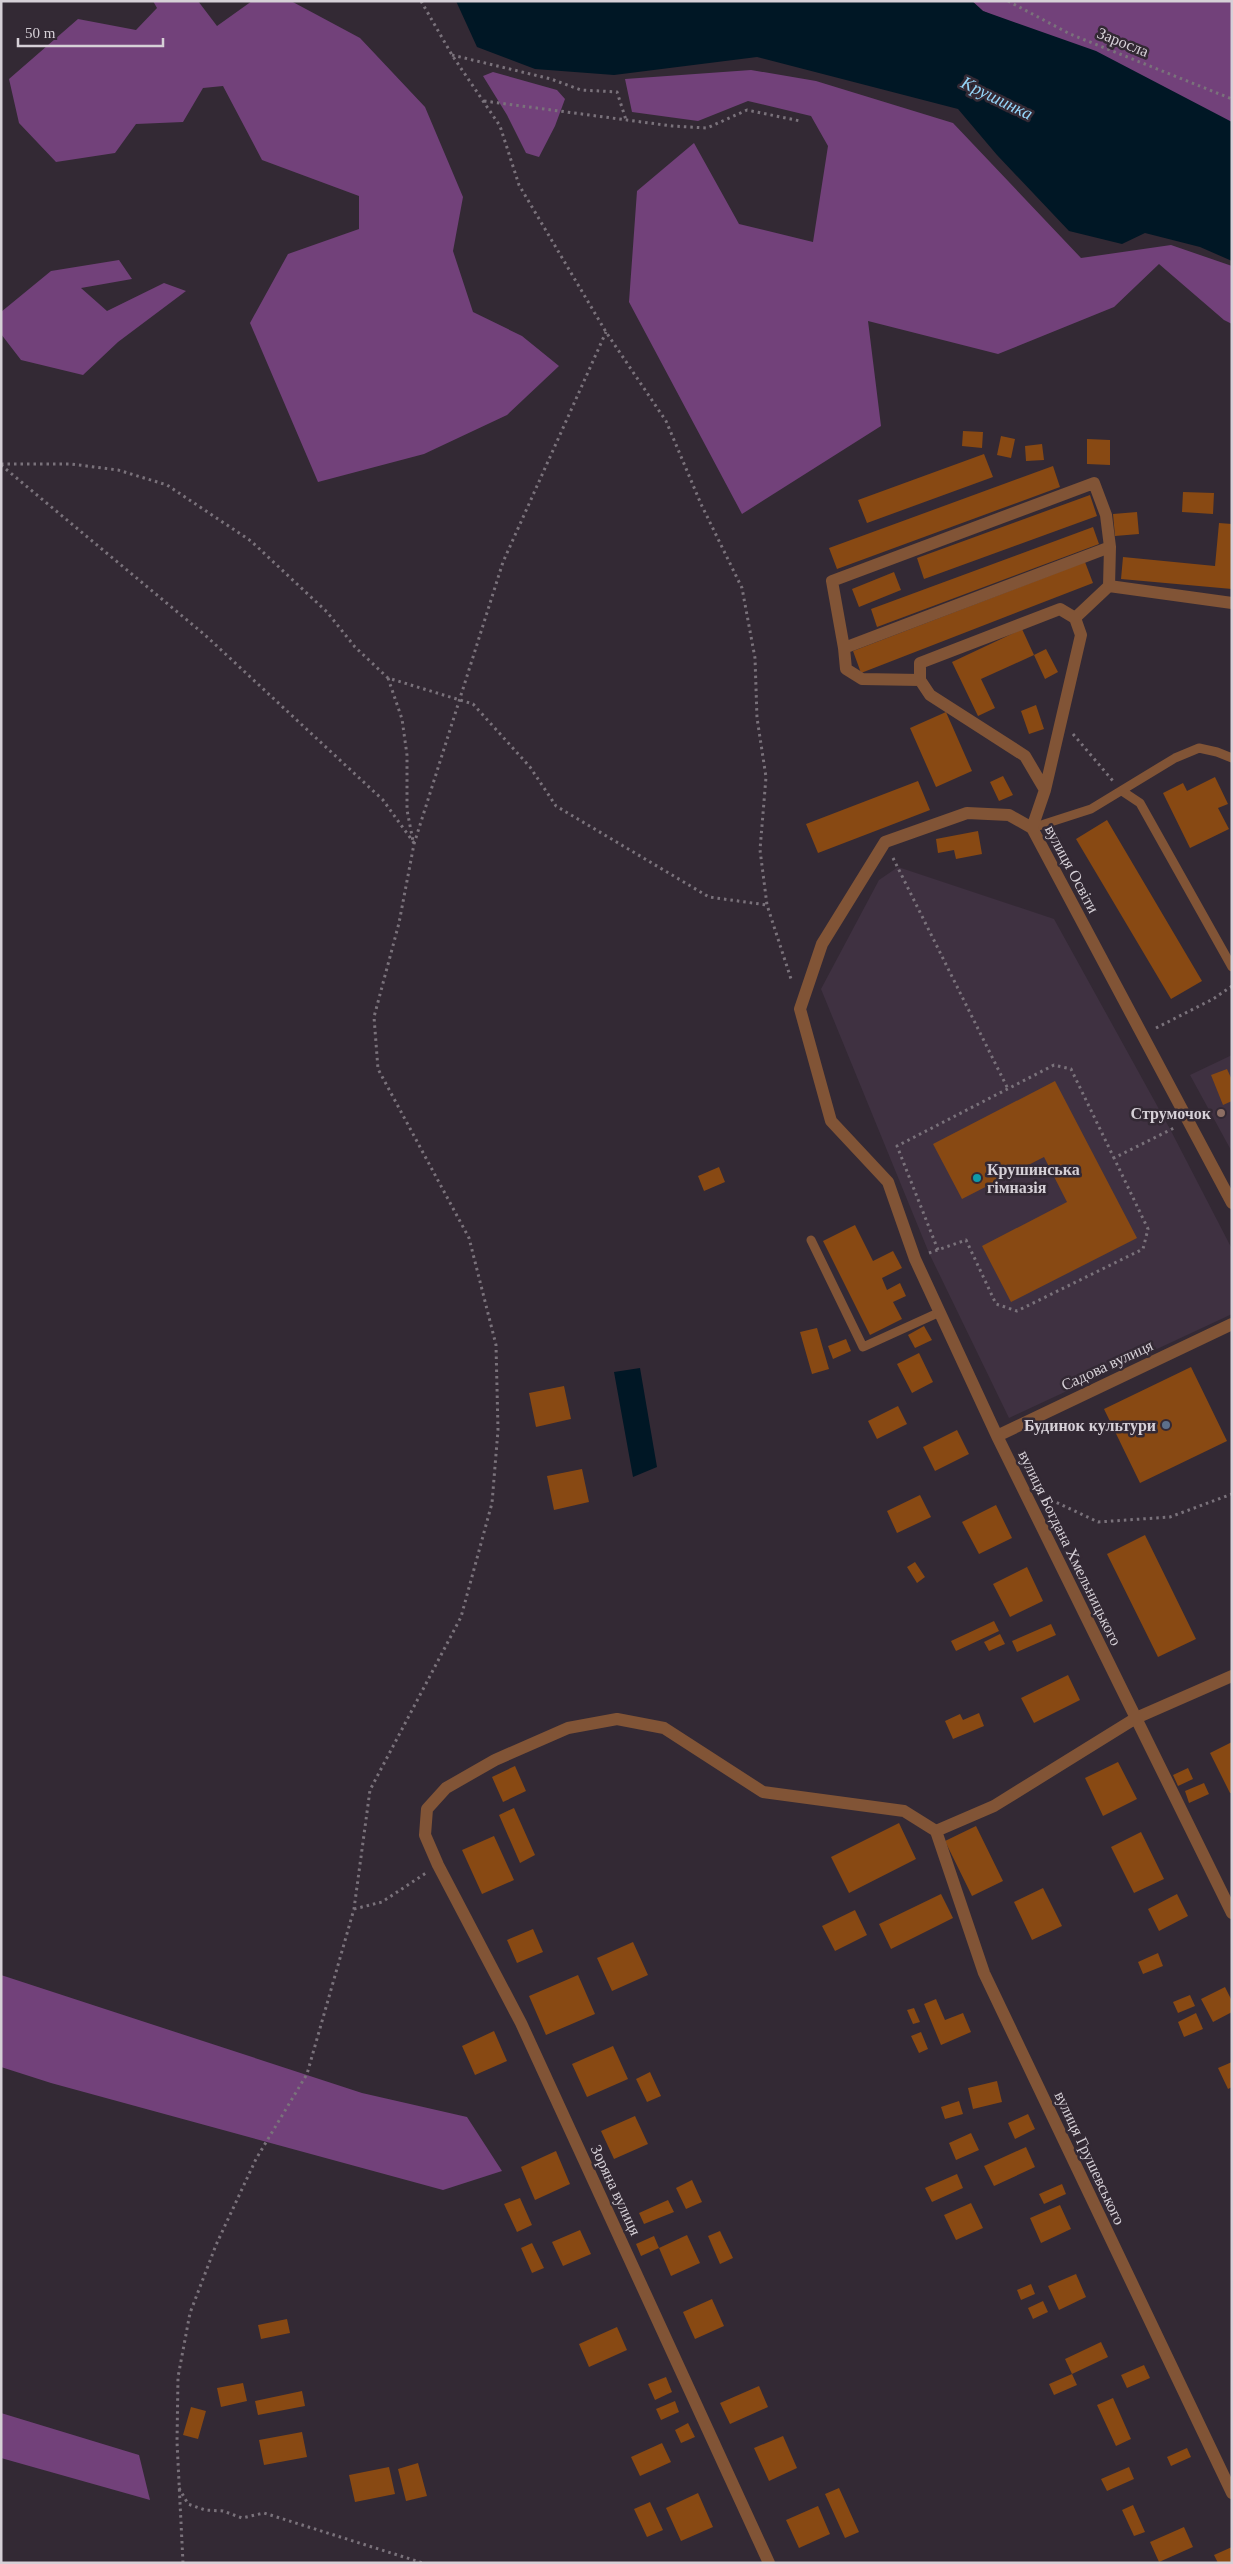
<svg xmlns="http://www.w3.org/2000/svg" width="1233" height="2564" font-family="Georgia,serif">
<rect width="100%" height="100%" fill="#332934"/>
<path fill="#3f3141" d="M898,867L1054,919L1170,1129L1232,1249V1314L1009,1418L929,1253L821,989L879,880Z
M1232,1055V1152L1190,1075Z"/>
<path fill="#72417a" d="M153,1H198L217,26L252,1H291L360,38L425,107L463,197L453,251L473,312L522,336L559,366L507,415L424,454L318,482L250,323L288,254L359,229V196L262,160L223,86L203,88L183,122L136,124L115,153L56,162L19,123L9,79L78,19L136,30L157,8Z
M972,1H1232V123L983,11Z
M751,70L816,81L953,123L1081,258L1171,245L1232,266V324L1224,320L1159,264L1114,307L998,354L868,321L881,426L742,514L629,302L637,191L694,143L739,224L813,242L828,146L811,116L748,101L698,121L632,112L625,79Z
M493,72L557,90L565,99L555,126L539,157L526,153L507,115L483,76Z
M119,260L132,279L81,288L107,311L164,283L186,291L118,342L83,375L21,360L1,334V312L51,271Z
M1,1975L362,2093L467,2117L502,2171L443,2190L51,2083L1,2067Z
M1,2413L139,2455L150,2500L1,2458Z"/>
<path fill="#001725" d="M456,1H972L983,11L1096,51L1232,122V261L1200,247L1145,233L1122,244L1069,231L997,155L958,109L757,57L614,75L535,69L477,47Z
M640,1368L657,1467L633,1477L614,1372Z"/>
<path fill="#884913" d="M963,431L983,432L982,448L962,446Z
M1001,436L1015,439L1011,458L997,455Z
M1087,439L1110,440V465L1087,464Z
M1042,444L1044,460L1026,461L1025,446Z
M984,454L993,477L867,523L858,500Z
M1053,466L1060,487L837,569L829,548Z
M1183,492L1214,493L1213,514L1182,512Z
M1090,495L1097,516L924,579L917,558Z
M1137,512L1139,534L1115,536L1113,514Z
M1219,523L1232,524V589L1121,579L1123,557L1215,566Z
M1093,527L1099,544L877,627L871,609Z
M1085,562L1093,583L861,673L853,651Z
M894,572L901,590L859,607L852,589Z
M1022,629L1034,655L1046,649L1058,672L1045,679L1034,655L981,679L995,708L978,716L952,662Z
M1036,705L1044,729L1029,734L1021,711Z
M946,712L972,771L936,787L910,728Z
M1003,776L1013,795L999,801L990,782Z
M1215,777L1228,804L1218,808L1229,829L1190,848L1163,793L1183,783L1187,791Z
M918,781L930,810L818,853L806,824Z
M1107,820L1202,981L1171,999L1076,839Z
M978,831L982,854L956,859L954,850L938,853L936,839Z
M1227,1069L1232,1080V1101L1223,1105L1211,1075Z
M1055,1081L1137,1238L1011,1302L982,1246L1067,1202L1044,1157L962,1199L933,1144Z
M719,1167L725,1182L704,1191L698,1176Z
M855,1225L873,1261L893,1251L902,1268L882,1278L887,1290L900,1283L906,1296L893,1302L902,1319L870,1335L823,1241Z
M924,1326L932,1340L915,1348L908,1335Z
M817,1328L829,1369L812,1374L800,1332Z
M846,1339L851,1351L833,1359L828,1346Z
M919,1353L933,1382L912,1393L897,1364Z
M1191,1367L1227,1441L1140,1483L1104,1409Z
M564,1386L571,1419L536,1427L529,1393Z
M898,1406L907,1424L877,1439L868,1421Z
M957,1430L969,1454L935,1471L923,1447Z
M582,1469L589,1502L554,1510L547,1476Z
M920,1495L931,1517L897,1533L887,1511Z
M996,1505L1012,1538L979,1554L962,1522Z
M1145,1535L1196,1639L1158,1657L1107,1554Z
M915,1562L925,1577L917,1583L907,1567Z
M1027,1567L1043,1601L1010,1617L993,1584Z
M994,1621L999,1631L956,1651L951,1641Z
M1051,1624L1056,1635L1017,1652L1012,1641Z
M1000,1634L1005,1644L989,1651L984,1642Z
M1068,1675L1080,1700L1034,1723L1021,1698Z
M979,1713L984,1726L953,1739L945,1721L960,1714L963,1720Z
M1232,1742V1793H1230L1210,1753Z
M1118,1762L1137,1799L1103,1816L1085,1778Z
M515,1766L526,1791L503,1802L492,1777Z
M1188,1768L1193,1779L1178,1786L1173,1775Z
M1204,1783L1209,1794L1189,1803L1185,1791Z
M514,1808L535,1855L520,1863L499,1815Z
M899,1823L916,1859L849,1893L831,1857Z
M976,1826L1003,1881L972,1896L945,1841Z
M1141,1832L1164,1879L1134,1893L1111,1847Z
M494,1836L514,1880L482,1894L462,1850Z
M1043,1888L1062,1926L1032,1940L1014,1902Z
M941,1894L953,1918L891,1949L879,1924Z
M1177,1894L1188,1916L1159,1931L1148,1909Z
M855,1910L867,1935L835,1951L822,1926Z
M533,1929L543,1952L517,1963L507,1940Z
M633,1942L648,1975L612,1991L597,1958Z
M1158,1953L1163,1966L1143,1974L1138,1962Z
M578,1975L595,2014L546,2035L529,1996Z
M1225,1987L1232,2001V2012L1213,2022L1201,1999Z
M1190,1995L1195,2006L1178,2013L1173,2002Z
M936,1999L945,2020L963,2013L971,2032L941,2045L924,2004Z
M914,2008L920,2022L913,2024L907,2010Z
M1196,2013L1203,2029L1184,2037L1178,2022Z
M494,2031L507,2061L475,2075L462,2046Z
M921,2032L928,2049L919,2053L911,2036Z
M613,2046L628,2079L587,2097L572,2064Z
M1232,2062V2087L1228,2089L1218,2068Z
M650,2072L661,2096L647,2102L636,2079Z
M997,2081L1002,2102L973,2109L968,2088Z
M959,2101L963,2114L945,2119L941,2107Z
M1028,2114L1035,2129L1015,2139L1008,2123Z
M635,2116L648,2144L614,2159L601,2131Z
M971,2133L979,2150L956,2160L949,2143Z
M1026,2147L1035,2167L994,2186L984,2166Z
M556,2151L570,2184L535,2200L521,2167Z
M957,2174L963,2188L932,2202L925,2188Z
M692,2180L702,2202L686,2209L676,2188Z
M1062,2184L1066,2194L1044,2204L1039,2194Z
M520,2198L532,2225L517,2232L504,2204Z
M668,2200L674,2212L644,2224L639,2213Z
M971,2203L983,2228L956,2240L944,2215Z
M1060,2205L1071,2229L1041,2243L1030,2218Z
M580,2230L591,2254L563,2266L552,2242Z
M720,2231L733,2258L720,2264L708,2236Z
M687,2235L700,2263L671,2276L659,2248Z
M654,2236L659,2248L641,2256L636,2244Z
M532,2243L544,2268L532,2273L521,2248Z
M1076,2274L1086,2297L1059,2310L1048,2286Z
M1031,2284L1035,2294L1021,2300L1017,2290Z
M712,2299L724,2326L695,2339L683,2312Z
M1043,2301L1048,2312L1033,2319L1028,2308Z
M287,2319L290,2333L261,2339L258,2325Z
M617,2327L627,2350L589,2367L579,2344Z
M1101,2342L1108,2357L1072,2374L1065,2359Z
M1144,2365L1150,2378L1127,2388L1121,2375Z
M1072,2374L1077,2385L1054,2395L1049,2384Z
M666,2377L672,2392L655,2400L648,2384Z
M243,2383L247,2401L221,2407L217,2388Z
M759,2386L768,2407L730,2424L720,2403Z
M302,2391L305,2406L258,2415L255,2401Z
M1113,2398L1131,2439L1116,2446L1097,2405Z
M675,2401L679,2412L661,2420L656,2409Z
M191,2407L206,2411L198,2439L183,2435Z
M688,2423L695,2437L681,2443L675,2430Z
M302,2432L307,2457L264,2465L259,2440Z
M783,2436L797,2468L769,2481L754,2448Z
M662,2443L671,2462L640,2476L631,2457Z
M1187,2448L1191,2457L1171,2466L1167,2457Z
M418,2463L427,2496L406,2501L398,2469Z
M389,2467L395,2494L355,2502L349,2475Z
M1129,2467L1134,2479L1107,2491L1101,2479Z
M839,2488L859,2532L845,2538L825,2494Z
M698,2493L713,2527L681,2541L666,2508Z
M650,2502L663,2530L647,2537L634,2509Z
M1133,2505L1145,2532L1134,2536L1122,2510Z
M818,2506L830,2534L799,2548L786,2520Z
M1184,2527L1193,2547L1159,2562L1150,2542Z
M1232,2547V2563H1218L1214,2555Z"/>
<g fill="none" stroke-linecap="round" stroke-linejoin="round">
<path stroke="#7a727b" stroke-width="3" stroke-dasharray="2.5 4" stroke-linecap="butt" d="M421,1L452,55L500,126L519,185L606,332L666,421L701,504L742,588L755,658L757,718L766,777L760,850L767,905L792,982
M1008,1L1070,34L1232,99
M452,55L551,79L581,90L617,92L626,120
M484,101L672,126L707,128L747,110L800,121
M1,464H71L118,470L167,485L251,541L327,612L355,647L388,678L473,704L530,767L556,806L709,897L767,905
M1,465L205,635L383,800L414,843
M388,678L402,719L407,755V810L413,841
M1073,734L1113,781
M893,858L1008,1089
M1156,1028L1213,999L1232,986
M938,1250L897,1146L1054,1065L1071,1069L1114,1158
M929,1253L966,1240L996,1304L1017,1311L1143,1249L1148,1229L1114,1158L1174,1128
M1045,1497L1098,1522L1170,1517L1232,1494
M354,1909L382,1902L426,1873
M179,2488L188,2504L205,2510L223,2511L242,2518L264,2513L423,2563
M183,2563L177,2442L178,2377L190,2313L216,2245L256,2159L307,2074L354,1909L370,1790L461,1617L492,1503L498,1430L496,1345L469,1238L378,1069L374,1017L399,923L414,844L503,562L606,332"/>
<path stroke="#815436" stroke-width="9" d="M1122,791L1140,803L1232,967
M1032,828L1091,809L1175,758L1199,748L1217,752L1232,758
M811,1240L863,1347L940,1312"/>
<path stroke="#815436" stroke-width="12" d="M1109,586L1110,547
M1075,618L1109,586L1232,603
M844,648L832,581L1094,483L1106,515L1110,547L844,648L846,669L862,679L920,680
M1032,828L1045,790L1081,635L1075,618L1060,609L920,663V680L930,695L1025,756L1045,790
M1232,1203L1032,828L1009,815L967,813L885,842L822,944L800,1009L831,1121L888,1182L915,1259L997,1436L1232,1913
M997,1436L1232,1324
M936,1831L984,1973L1232,2493
M769,2563L521,2023L438,1865L425,1835L427,1809L446,1788L495,1760L568,1728L617,1719L664,1728L763,1792L904,1811L936,1831L994,1806L1136,1718L1232,1676"/>
</g>
<circle fill="#8d6e63" stroke="#332934" stroke-width="2" cx="1221" cy="1113" r="5"/>
<circle fill="#0f9aa8" stroke="#332934" stroke-width="2" cx="977" cy="1178" r="5"/>
<circle fill="#5c6f8a" stroke="#332934" stroke-width="2" cx="1166" cy="1425" r="5"/>
<g text-anchor="middle" dominant-baseline="central" stroke-width="5" stroke-linejoin="round" paint-order="stroke">
<g font-size="16" fill="#d6d0d7" stroke="#332934">
<text transform="translate(1123 42) rotate(22)">Заросла</text>
<text transform="translate(1072 869) rotate(62)">вулиця Освіти</text>
<text transform="translate(1107 1365) rotate(-25)">Садова вулиця</text>
<text transform="translate(1070 1548) rotate(64)">вулиця Богдана Хмельницького</text>
<text transform="translate(1090 2158) rotate(65)">вулиця Грушевського</text>
<text transform="translate(616 2190) rotate(65)">Зоряна вулиця</text>
</g>
<g font-size="16" font-weight="bold" fill="#d6d0d7" stroke="#332934" text-anchor="end">
<text x="1211" y="1113">Струмочок</text>
<text x="987" y="1169" text-anchor="start">Крушинська<tspan x="987" dy="18">гімназія</tspan></text>
<text x="1156" y="1425">Будинок культури</text>
</g>
<g font-size="18" font-style="italic" fill="#95d4f8" stroke="#332934">
<text transform="translate(997 98) rotate(26)">Крушинка</text>
</g>
</g>
<rect width="1233" height="2564" fill="none" stroke="#d6d0d7" stroke-width="5"/>
<path d="M18 38v8h145v-8" fill="none" stroke="#d6d0d7" stroke-width="2.5"/>
<text x="25" y="38" font-size="15" fill="#d6d0d7" stroke="#332934" stroke-width="4" paint-order="stroke">50 m</text>
</svg>
